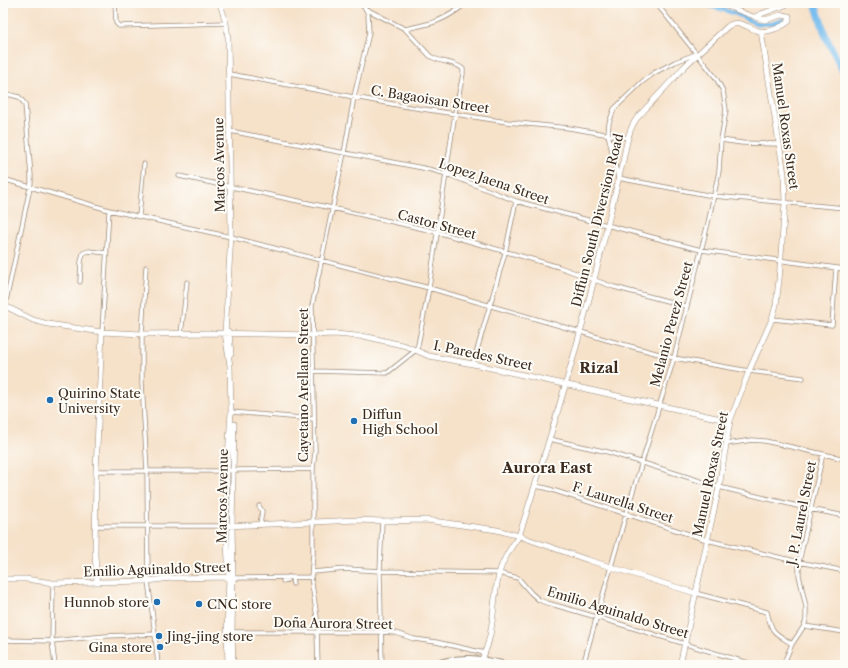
<svg xmlns="http://www.w3.org/2000/svg" width="848" height="668" font-family="'Libre Caslon Text',serif">
<rect width="100%" height="100%" fill="#fdfcf7"/>
<filter id="ink" filterUnits="userSpaceOnUse"><feTurbulence type="fractalNoise" baseFrequency=".025" numOctaves="2"/><feDisplacementMap in="SourceGraphic" scale="8" xChannelSelector="R" yChannelSelector="G"/><feConvolveMatrix kernelMatrix="1 2 1 2 8 2 1 2 1" color-interpolation-filters="sRGB"/></filter>
<filter id="wash" filterUnits="userSpaceOnUse"><feTurbulence type="fractalNoise" baseFrequency=".012" numOctaves="4" result="noise"/><feDisplacementMap in="SourceGraphic" scale="16" xChannelSelector="R" yChannelSelector="G"/><feGaussianBlur stdDeviation="0.9" result="paint"/><feColorMatrix in="noise" values="0 0 0 0 0 0 0 0 0 0 0 0 0 0 0 0 0 1.4 0 .05"/><feComposite in="paint" operator="in"/></filter>
<g filter="url(#wash)">
<rect width="100%" height="100%" fill="#f6e1c9"/>
<g fill="none" stroke-linecap="round" stroke-linejoin="round">
<path stroke="#76bdee" stroke-width="4" d="M699,3L734,13L755,23L771,24L786,19"/>
<path stroke="#76bdee" stroke-width="7" d="M815,3L826,37L845,75"/>
</g>
</g>
<g filter="url(#ink)">
<g fill="none" stroke-linecap="round" stroke-linejoin="round">
<g stroke="#988674" stroke-width="5">
<path id="street" d="M115,3L116,23L119,26L226,23
M717,3L755,17
M405,29C431,24 445,21 466,3
M696,54L675,62L654,73L642,82L614,109L609,123L608,134L618,178L713,196L845,208
M229,74L403,106L507,122L569,128L628,138
M3,93L19,97L25,104L31,176V183L5,306
M230,131L428,169L447,174L516,201L701,250L845,269
M721,140L742,143L780,144
M179,176L332,208L437,232L559,267L614,287L686,306
M3,179L109,210L231,237L429,288L581,332L607,340L674,358L749,371L803,378
M139,216L144,164
M146,267L142,334V383L147,471L148,581L155,634L158,665
M80,282L81,262L83,253L89,251L107,253
M772,319L832,325L836,268
M102,332L109,210
M181,334L187,282
M473,364L505,253L516,201
M314,371L387,373L416,350L418,345L429,288L455,113L463,74V69C454,61 440,63 430,56L405,29L366,9
M231,412L314,419
M549,439L608,452L719,487L810,509L845,516
M726,444L752,440L765,441L845,459
M96,471H227L232,470L313,469
M535,486L546,488L707,540L799,562L845,571
M259,506L262,511L260,525
M382,521L380,571L382,665
M95,526H226
M312,572L347,569L380,571L499,573L518,578L531,593L539,600L547,603C617,622 686,645 756,665
M232,578L311,577
M292,578L293,584
M283,581L287,580L289,577
M53,583L52,641L55,665
M695,593L767,612C772,634 774,632 792,644
M804,626L845,632
M319,631L311,577L313,554V469L315,452L312,306L344,153L354,97L369,33L368,14L365,8L359,3
M232,632H380L396,633L414,639L436,642L485,653
M317,632L318,665
M3,640L52,641L106,636L155,634
M457,665L461,660
M583,665L626,514L674,358L708,223L719,171L721,140L726,110L723,91L716,78L656,3
M783,665L792,644L804,626L806,620V607L799,575V562L823,454"/>
</g>
<g stroke="#988674" stroke-width="6">
<path id="secondary" d="M220,3L226,23L228,38L231,235L225,333L230,366L231,412L227,471L226,526L229,577L227,633L228,665
M3,305L33,320L48,324L102,332L142,334L209,333L313,335L335,334L368,337L406,346L429,356L473,364L730,421
M228,331L229,333L231,354
M226,526L357,520L382,521L426,520L461,525L497,530L519,536L588,560L695,593
M3,579H26L53,583L148,581L171,578L229,577
M97,582L95,555L96,471L102,332
M482,659C495,633 492,602 499,574C502,560 511,547 519,536C549,443 577,350 600,256C608,224 615,192 623,161C626,147 628,130 637,118L686,65L727,27C739,18 747,28 759,31C768,33 783,27 789,21V16L781,15L765,20L755,17L761,14L791,3
M233,665L232,632L233,578L232,526L234,424
M680,665L719,487L730,421L749,371L772,319L776,305L779,280L785,203L784,174L761,31"/>
</g>
<g stroke="#988674" stroke-width="8">
<path id="primary" d="M434,665C462,655 479,659 507,665"/>
</g>
<use href="#street" stroke="#fff" stroke-width="3.5"/>
<use href="#secondary" stroke="#fff" stroke-width="5"/>
<use href="#primary" stroke="#fff" stroke-width="6"/>
</g>
</g>
<g fill="#1f6fb2" stroke="#fdfcf7" stroke-width="1.5">
<circle cx="50" cy="400" r="4"/>
<circle cx="354" cy="421" r="4"/>
<circle cx="157" cy="602" r="4"/>
<circle cx="199" cy="604" r="4"/>
<circle cx="159" cy="636" r="4"/>
<circle cx="160" cy="647" r="4"/>
</g>
<g text-anchor="middle" dominant-baseline="central" stroke-width="4" stroke-linejoin="round" paint-order="stroke">
<g font-size="13" fill="#3b2a1e" stroke="#fdfcf7">
<text transform="translate(430 99) rotate(9)">C. Bagaoisan Street</text>
<text transform="translate(786 126) rotate(82)">Manuel Roxas Street</text>
<text transform="translate(219 165) rotate(-91)">Marcos Avenue</text>
<text transform="translate(494 181) rotate(19)">Lopez Jaena Street</text>
<text transform="translate(597 220) rotate(-76)">Diffun South Diversion Road</text>
<text transform="translate(437 224) rotate(15)">Castor Street</text>
<text transform="translate(671 324) rotate(-75)">Melanio Perez Street</text>
<text transform="translate(483 355) rotate(12)">I. Paredes Street</text>
<text transform="translate(303 385) rotate(-90)">Cayetano Arellano Street</text>
<text transform="translate(710 474) rotate(-78)">Manuel Roxas Street</text>
<text transform="translate(222 496) rotate(-89)">Marcos Avenue</text>
<text transform="translate(623 502) rotate(18)">F. Laurella Street</text>
<text transform="translate(801 513) rotate(-79)">J. P. Laurel Street</text>
<text transform="translate(157 569) rotate(-2)">Emilio Aguinaldo Street</text>
<text transform="translate(618 612) rotate(17)">Emilio Aguinaldo Street</text>
<text transform="translate(333 623) rotate(1)">Doña Aurora Street</text>
</g>
<g font-size="13" fill="#3b2a1e" stroke="#fdfcf7" text-anchor="start">
<text x="58" y="393">Quirino State<tspan x="58" dy="15">University</tspan></text>
<text x="362" y="414">Diffun<tspan x="362" dy="15">High School</tspan></text>
<text x="149" y="602" text-anchor="end">Hunnob store</text>
<text x="207" y="604">CNC store</text>
<text x="167" y="636">Jing-jing store</text>
<text x="152" y="647" text-anchor="end">Gina store</text>
</g>
<g font-size="15" font-weight="bold" fill="#3b2a1e" stroke="#fdfcf7">
<text x="599" y="367">Rizal</text>
<text x="547" y="467">Aurora East</text>
</g>
</g>
<rect width="848" height="668" fill="none" stroke="#fdfcf7" stroke-width="16"/>
</svg>
